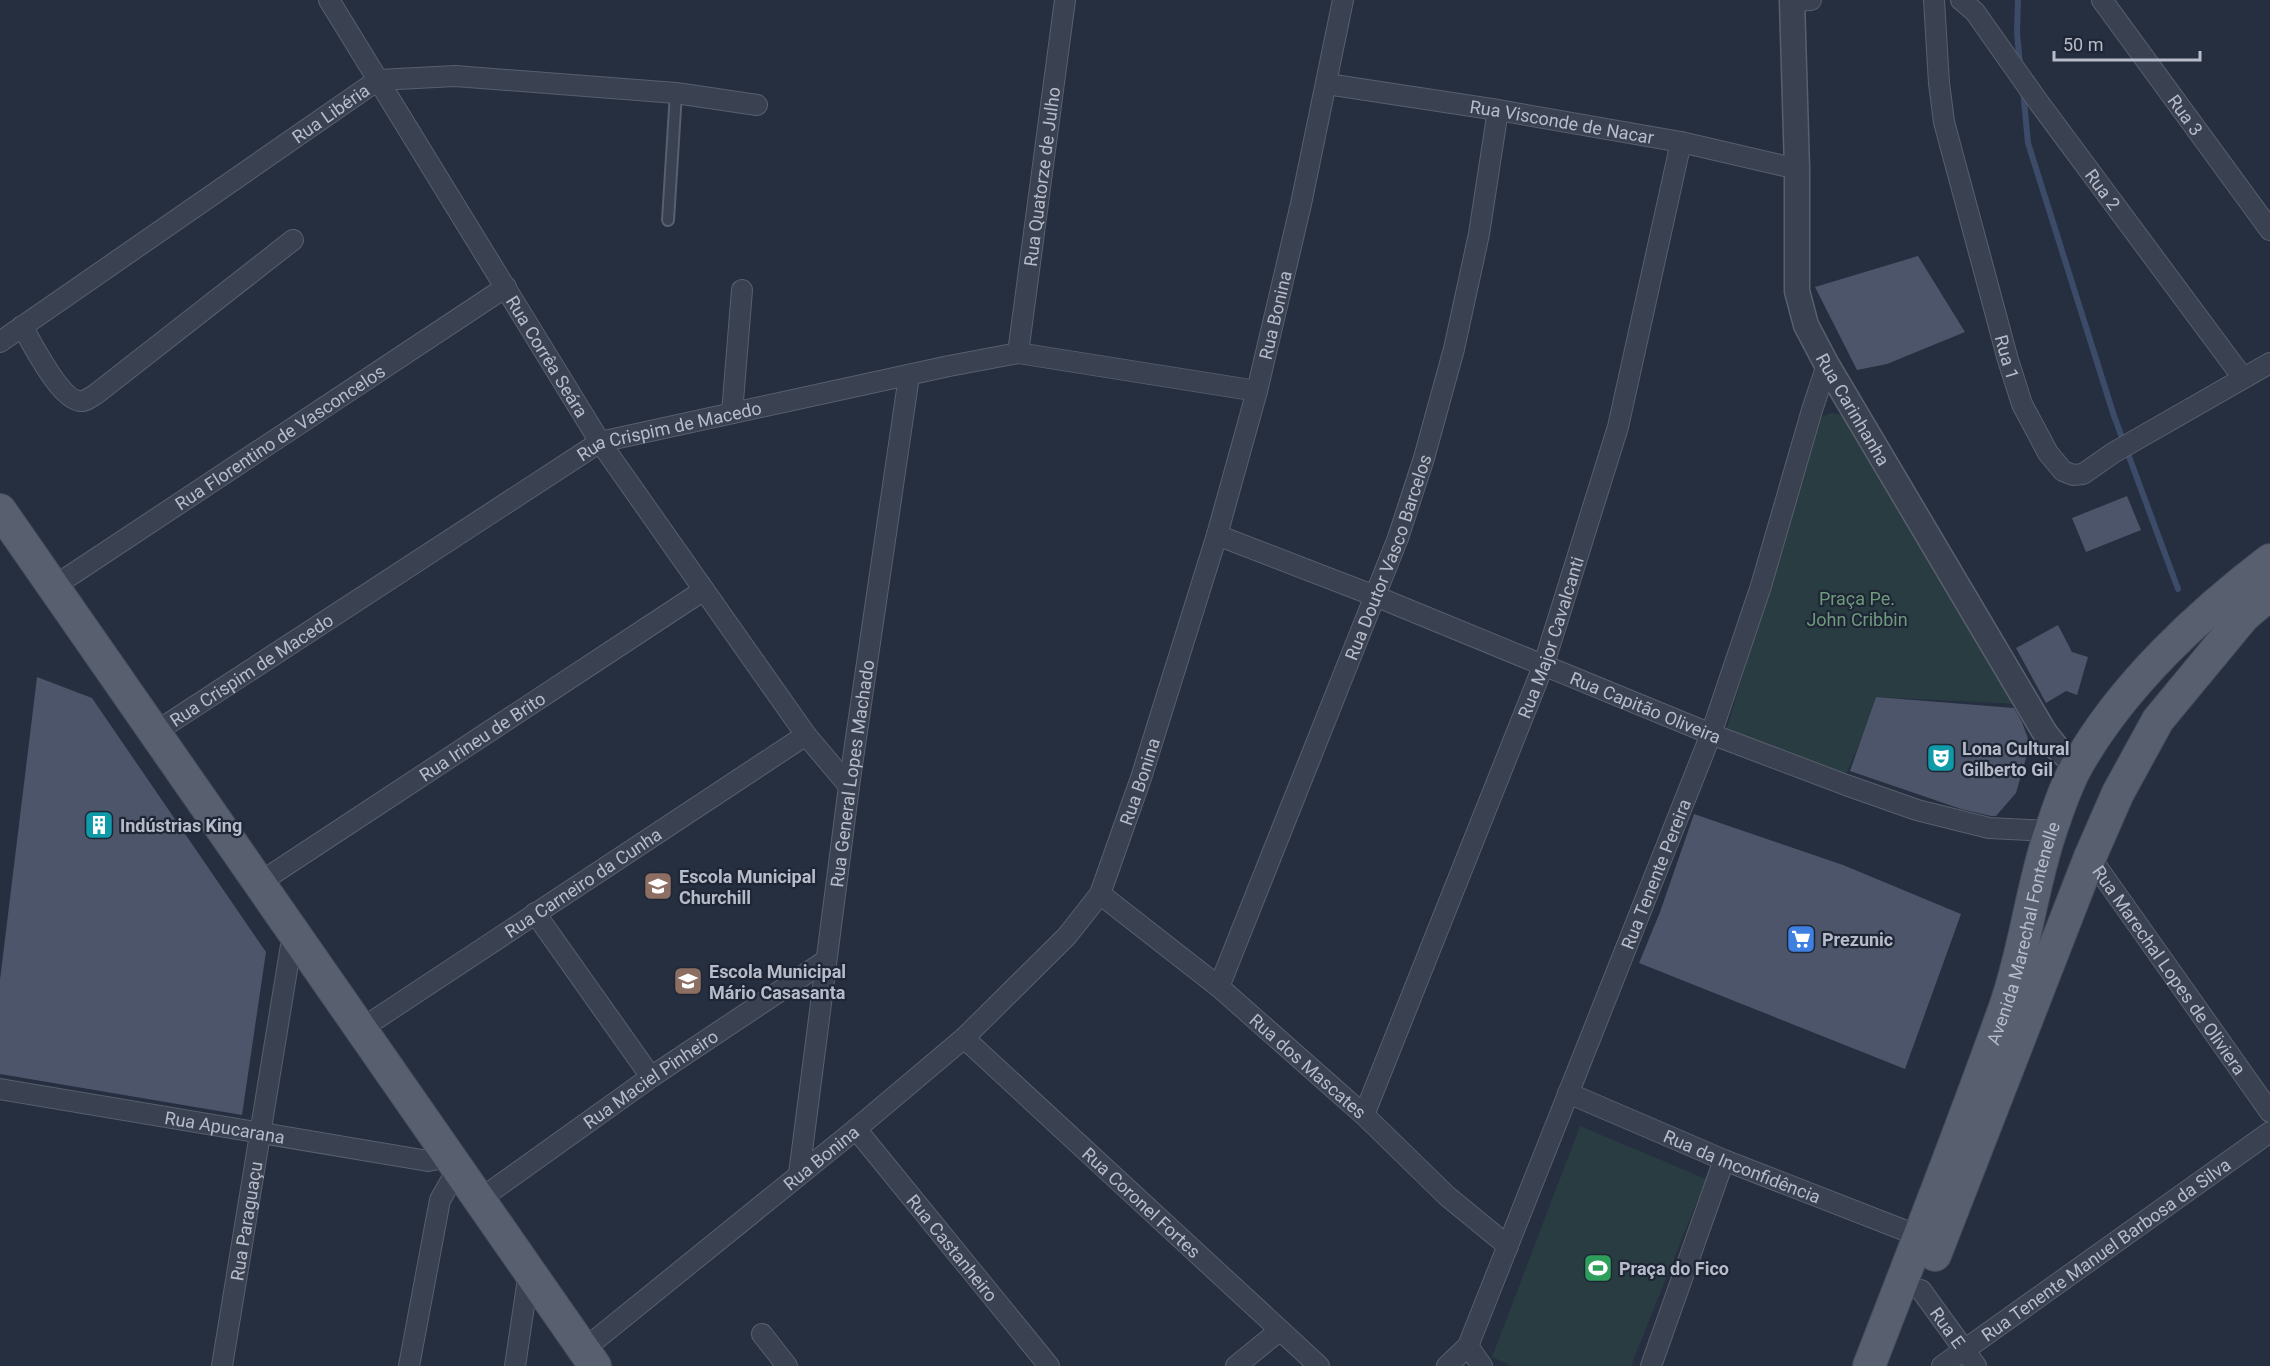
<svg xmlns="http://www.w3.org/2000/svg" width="2270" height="1366" font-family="Roboto,sans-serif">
<rect width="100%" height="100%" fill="#262f40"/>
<path fill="#283c41" d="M1831,413L1851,416L2019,704L1876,697L1862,738L1846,774L1725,734L1770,586L1813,421Z
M1580,1126L1706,1179L1631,1366H1511L1492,1357Z"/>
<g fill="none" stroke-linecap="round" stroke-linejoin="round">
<path stroke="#3c4b68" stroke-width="6" d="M2018,0L2017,33L2020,65
M2023,90L2028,143L2114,416L2178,589"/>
</g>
<path fill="#4c5569" d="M1918,256L1965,332L1887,364L1857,370L1815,287Z
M2127,496L2141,530L2086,552L2072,518Z
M2058,625L2072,652L2088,657L2077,695L2066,691L2046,703L2016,648Z
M37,677L92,698L266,952L242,1115L0,1074V980Z
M1876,697L2014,708L2022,722L2030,744L2016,793L1996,816H1991L1961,809L1850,771Z
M1694,814L1843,865L1961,914L1905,1069L1639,963L1660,912Z"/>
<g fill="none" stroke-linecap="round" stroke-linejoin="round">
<g stroke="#585f6d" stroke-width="14">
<path id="service" d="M668,220L676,93"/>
</g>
<g stroke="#585f6d" stroke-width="22">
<g id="minor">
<path id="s1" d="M329,0L600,442L806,735L849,786"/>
<path id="s2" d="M1934,0L1939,83L1944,122L2008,360L2022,404L2048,453L2063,471L2073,475L2083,474L2113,453L2270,363"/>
<path id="s3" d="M1961,0L1975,12L2037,100L2243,378"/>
<path id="s4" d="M2102,0L2270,230"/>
<path d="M1793,1L1811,0"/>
<path id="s5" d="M1327,84L1498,110L1681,142L1797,169"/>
<path d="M22,326C32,343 62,404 83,401C87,400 93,396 96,394L293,240"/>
<path id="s6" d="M0,342L378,80L455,76L676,93L757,105"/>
<path id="s7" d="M1018,353L1065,0"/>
<path d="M732,413L742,290"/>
<path id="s8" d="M1217,535L1375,596L1711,734L1846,785L1917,810L1989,828L2051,831"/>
<path id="s9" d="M53,587L506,287"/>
<path id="s10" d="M154,733L600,442L949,366L1018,353L1257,391"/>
<path id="s11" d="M2090,857L2270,1112"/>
<path id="s12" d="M259,883L704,590"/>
<path id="s13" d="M1100,894L1219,987L1364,1115L1447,1196L1508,1246"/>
<path d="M535,913L651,1077"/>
<path id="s14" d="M1219,987L1398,538L1424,458L1454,349L1479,234L1498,110"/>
<path id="s15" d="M361,1029L806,735"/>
<path id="s16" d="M964,1038L1319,1366"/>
<path id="s17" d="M0,1089L428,1161L448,1157"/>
<path id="s18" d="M1568,1093L1724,1160L1919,1236"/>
<path id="s19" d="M1364,1115L1544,664L1618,427L1681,142"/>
<path id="s20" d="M856,1129L1049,1366"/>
<path id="s21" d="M799,1174L849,786L909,376"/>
<path id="s22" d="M479,1200L651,1077L825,961"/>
<path id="s23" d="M1921,1290L1976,1366"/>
<path d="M762,1334L787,1366"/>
<path d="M1468,1346L1482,1366"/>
<path id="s24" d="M583,1350L856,1129L964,1038L1067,936L1100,894L1141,778L1217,535L1257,391L1301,204L1343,0"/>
<path id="s25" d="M222,1366L293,933"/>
<path d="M409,1366L440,1200L457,1170"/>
<path d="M515,1366L529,1272"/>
<path d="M1236,1366L1279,1331"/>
<path id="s26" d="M1447,1366L1468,1346L1711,734L1761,586L1812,410L1827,365"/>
<path d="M1651,1366L1724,1160"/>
<path id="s27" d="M1942,1366L2270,1132"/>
</g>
</g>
<g stroke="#585f6d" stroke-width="27">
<g id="tertiary">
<path id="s28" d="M1792,0L1797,169V291L1806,325L1827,365L2045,733L2057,748L2077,765"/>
</g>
</g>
<g stroke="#444a59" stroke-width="34">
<g id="primary">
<path d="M0,510L595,1366"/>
<path d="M1935,1255L2090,857L2118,793L2158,720L2244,616L2270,594"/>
<path id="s29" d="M1869,1366C1915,1247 1962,1128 2005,1007C2025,951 2031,890 2050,833C2058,810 2066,784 2078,764C2122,686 2199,614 2270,560"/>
</g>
</g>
<use href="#service" stroke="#3a4150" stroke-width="10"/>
<use href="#minor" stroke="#3a4150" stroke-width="20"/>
<use href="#tertiary" stroke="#3a4150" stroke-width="24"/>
<use href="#primary" stroke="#586070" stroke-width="32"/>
</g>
<defs>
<g id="theatre-square" transform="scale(1.5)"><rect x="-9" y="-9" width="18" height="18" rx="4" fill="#0f9aa8" stroke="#1f2635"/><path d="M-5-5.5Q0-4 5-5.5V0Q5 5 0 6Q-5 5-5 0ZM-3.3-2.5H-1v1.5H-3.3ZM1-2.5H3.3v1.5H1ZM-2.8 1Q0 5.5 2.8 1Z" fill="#fff"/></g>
<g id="building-square" transform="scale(1.5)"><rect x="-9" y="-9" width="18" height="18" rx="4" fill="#0f9aa8" stroke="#1f2635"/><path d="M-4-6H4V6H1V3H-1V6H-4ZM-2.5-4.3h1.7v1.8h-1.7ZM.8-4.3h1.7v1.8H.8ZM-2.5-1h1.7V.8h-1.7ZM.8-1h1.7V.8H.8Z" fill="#fff"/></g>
<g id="school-square" transform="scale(1.5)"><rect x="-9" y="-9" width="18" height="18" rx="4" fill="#8d6e63" stroke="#1f2635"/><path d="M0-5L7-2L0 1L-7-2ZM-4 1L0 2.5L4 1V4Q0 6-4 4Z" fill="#fff"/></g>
<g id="supermarket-square" transform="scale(1.5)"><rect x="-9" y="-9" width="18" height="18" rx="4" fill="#3f7fe0" stroke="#1f2635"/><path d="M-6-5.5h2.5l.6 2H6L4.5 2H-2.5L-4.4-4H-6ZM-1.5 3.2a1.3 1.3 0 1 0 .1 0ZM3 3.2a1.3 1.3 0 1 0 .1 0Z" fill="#fff"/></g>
<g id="stadium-square" transform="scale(1.5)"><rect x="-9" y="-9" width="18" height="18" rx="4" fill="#2e9e5b" stroke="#1f2635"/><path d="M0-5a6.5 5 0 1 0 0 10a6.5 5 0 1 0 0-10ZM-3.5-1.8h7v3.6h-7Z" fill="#fff"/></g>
</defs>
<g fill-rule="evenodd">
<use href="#theatre-square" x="1941" y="758"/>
<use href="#building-square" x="99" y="825"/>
<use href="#school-square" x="658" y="886"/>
<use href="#supermarket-square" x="1801" y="939"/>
<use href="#school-square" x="688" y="981"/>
<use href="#stadium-square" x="1598" y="1268"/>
</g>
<g text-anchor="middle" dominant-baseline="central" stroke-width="4.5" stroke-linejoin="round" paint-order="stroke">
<g font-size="18" fill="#b7bcca" stroke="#1f2635">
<text stroke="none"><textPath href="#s6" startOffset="402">Rua Libéria</textPath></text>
<text stroke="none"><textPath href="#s4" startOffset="142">Rua 3</textPath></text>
<text stroke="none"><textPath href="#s5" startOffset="238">Rua Visconde de Nacar</textPath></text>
<text stroke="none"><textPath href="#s7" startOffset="178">Rua Quatorze de Julho</textPath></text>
<text stroke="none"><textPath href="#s3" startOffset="237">Rua 2</textPath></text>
<text stroke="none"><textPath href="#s24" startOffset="1296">Rua Bonina</textPath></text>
<text stroke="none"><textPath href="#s1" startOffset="418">Rua Corrêa Seára</textPath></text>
<text stroke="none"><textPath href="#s2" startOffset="366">Rua 1</textPath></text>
<text stroke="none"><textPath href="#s28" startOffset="423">Rua Carinhanha</textPath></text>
<text stroke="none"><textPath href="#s10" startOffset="602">Rua Crispim de Macedo</textPath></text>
<text stroke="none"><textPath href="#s9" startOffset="272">Rua Florentino de Vasconcelos</textPath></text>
<text stroke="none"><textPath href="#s14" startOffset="462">Rua Doutor Vasco Barcelos</textPath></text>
<text stroke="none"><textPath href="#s19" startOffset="513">Rua Major Cavalcanti</textPath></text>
<text stroke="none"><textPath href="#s10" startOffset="116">Rua Crispim de Macedo</textPath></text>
<text stroke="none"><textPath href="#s8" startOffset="462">Rua Capitão Oliveira</textPath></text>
<text stroke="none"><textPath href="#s12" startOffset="267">Rua Irineu de Brito</textPath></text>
<text stroke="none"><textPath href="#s21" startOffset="404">Rua General Lopes Machado</textPath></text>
<text stroke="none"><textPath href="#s24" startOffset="810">Rua Bonina</textPath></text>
<text stroke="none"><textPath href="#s26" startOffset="537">Rua Tenente Pereira</textPath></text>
<text stroke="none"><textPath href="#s15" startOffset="266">Rua Carneiro da Cunha</textPath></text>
<text stroke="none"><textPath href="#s29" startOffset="460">Avenida Marechal Fontenelle</textPath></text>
<text stroke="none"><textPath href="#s11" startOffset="138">Rua Marechal Lopes de Oliviera</textPath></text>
<text stroke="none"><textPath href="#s13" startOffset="270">Rua dos Mascates</textPath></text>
<text stroke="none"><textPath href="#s22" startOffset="210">Rua Maciel Pinheiro</textPath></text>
<text stroke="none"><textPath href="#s17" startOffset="228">Rua Apucarana</textPath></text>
<text stroke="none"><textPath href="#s24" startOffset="306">Rua Bonina</textPath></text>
<text stroke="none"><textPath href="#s18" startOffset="189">Rua da Inconfidência</textPath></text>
<text stroke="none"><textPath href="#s16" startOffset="242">Rua Coronel Fortes</textPath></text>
<text stroke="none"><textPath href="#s25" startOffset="147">Rua Paraguaçu</textPath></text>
<text stroke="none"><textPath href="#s20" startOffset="153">Rua Castanheiro</textPath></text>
<text stroke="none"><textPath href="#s27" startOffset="201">Rua Tenente Manuel Barbosa da Silva</textPath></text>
<text stroke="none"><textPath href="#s23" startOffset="46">Rua E</textPath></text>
</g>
<g font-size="18" fill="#6e9b7c" stroke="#1f2635">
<text x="1857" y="598">Praça Pe.<tspan x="1857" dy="21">John Cribbin</tspan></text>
</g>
<g font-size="18" font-weight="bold" fill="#b7bcca" stroke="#1f2635" text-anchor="start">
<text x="1962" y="748">Lona Cultural<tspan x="1962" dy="21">Gilberto Gil</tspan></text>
<text x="120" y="825">Indústrias King</text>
<text x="679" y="876">Escola Municipal<tspan x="679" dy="21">Churchill</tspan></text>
<text x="1822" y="939">Prezunic</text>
<text x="709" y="971">Escola Municipal<tspan x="709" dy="21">Mário Casasanta</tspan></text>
<text x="1619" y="1268">Praça do Fico</text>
</g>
</g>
<path d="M2054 51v9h146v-9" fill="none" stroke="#b7bcca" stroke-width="3"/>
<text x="2063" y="51" font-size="18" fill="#b7bcca" stroke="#1f2635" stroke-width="4.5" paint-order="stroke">50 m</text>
</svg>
